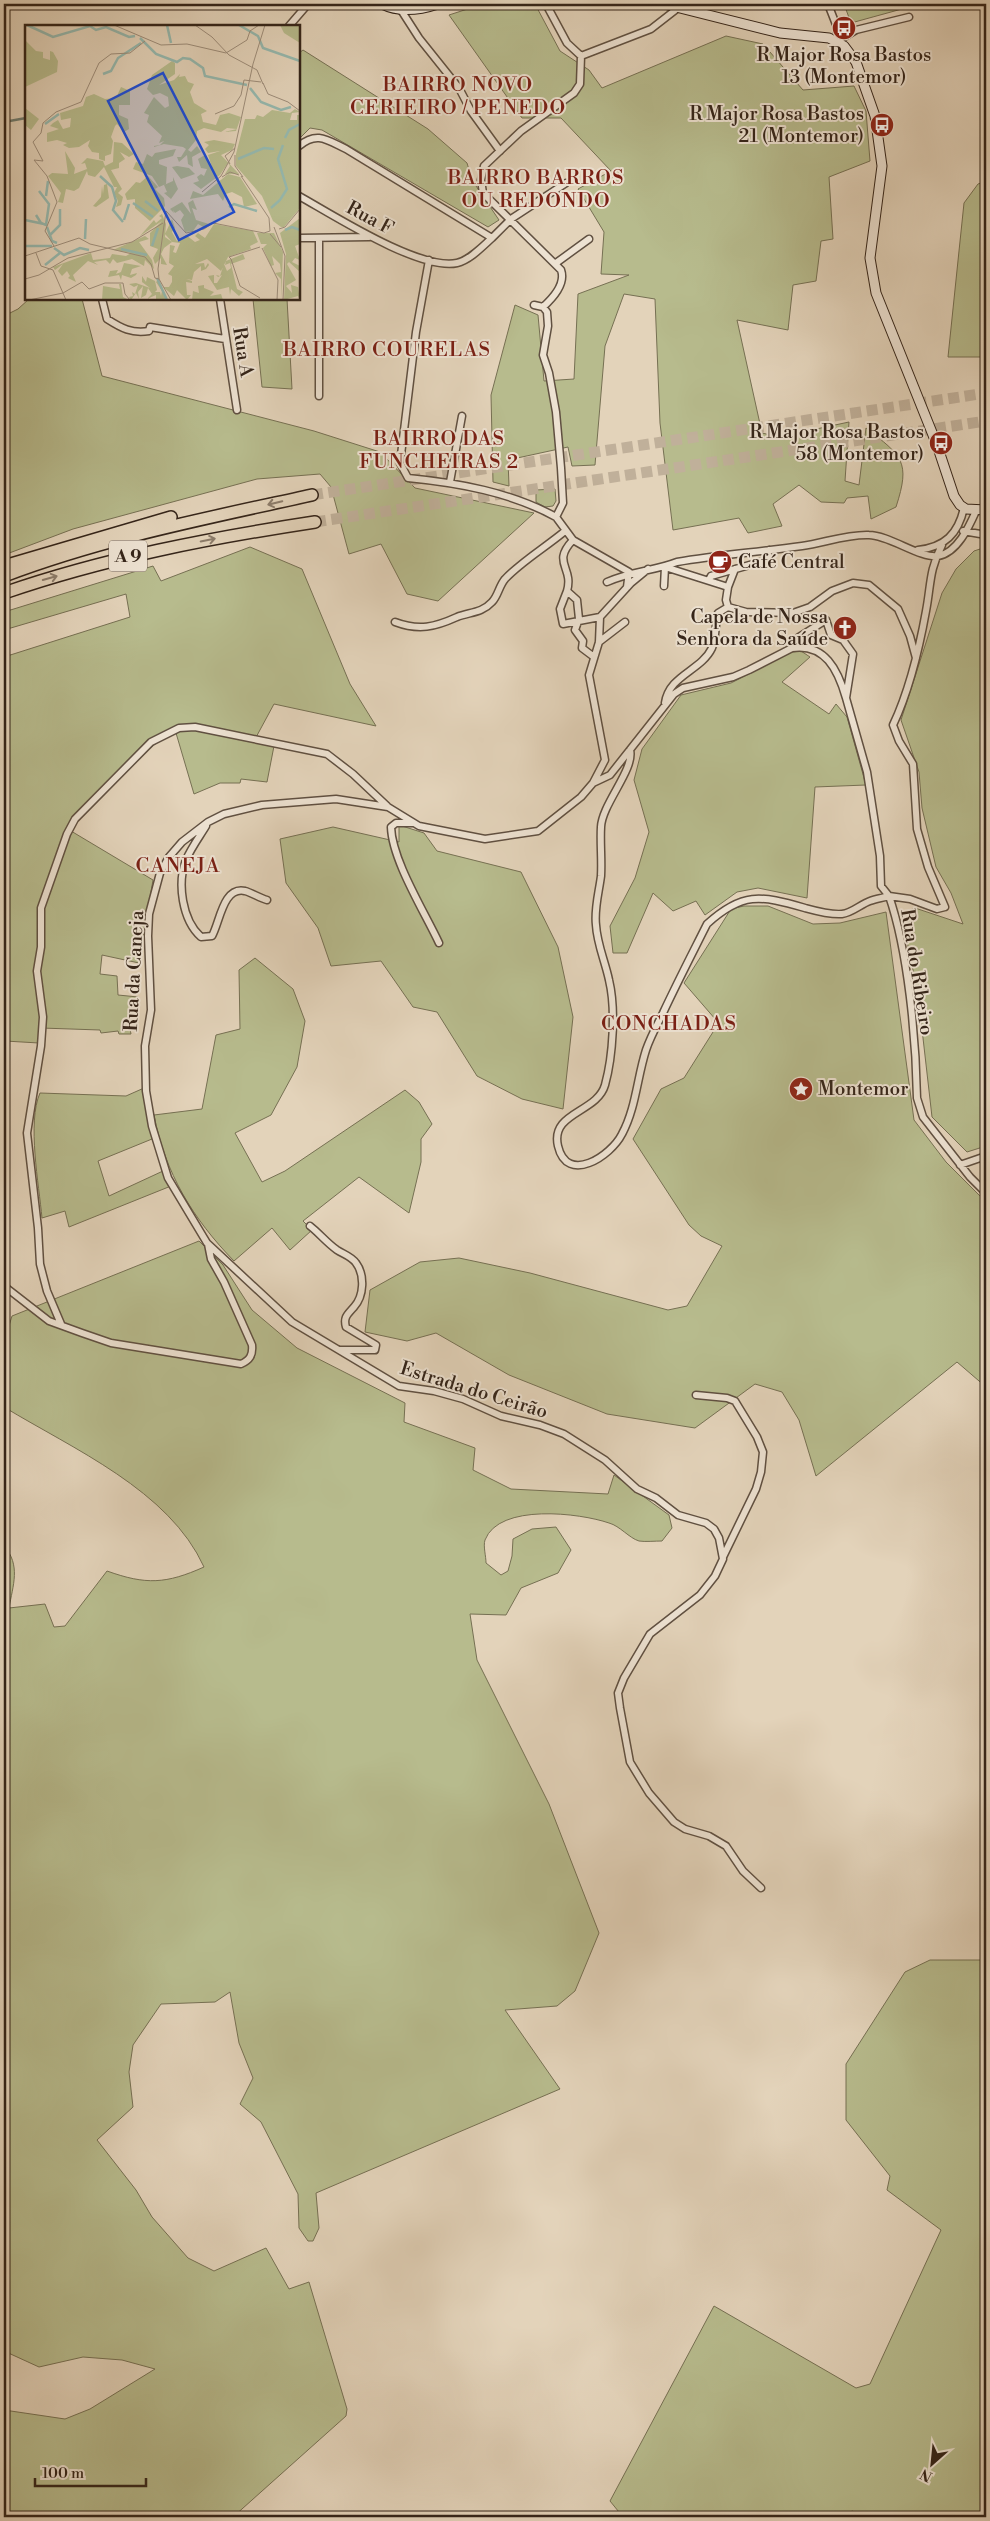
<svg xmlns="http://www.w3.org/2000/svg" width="990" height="2521" font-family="'Libre Bodoni',serif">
<rect width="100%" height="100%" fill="#e3d3ba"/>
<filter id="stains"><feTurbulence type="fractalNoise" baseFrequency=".004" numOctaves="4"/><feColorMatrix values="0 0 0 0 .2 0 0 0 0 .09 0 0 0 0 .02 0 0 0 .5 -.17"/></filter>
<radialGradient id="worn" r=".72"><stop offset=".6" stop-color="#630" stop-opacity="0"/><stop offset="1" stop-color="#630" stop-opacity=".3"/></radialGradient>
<path fill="#b7bb8d" stroke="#767053" d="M483,4H535L560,51L589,70L602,88L726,36L763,44L803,90L854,86L866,111L870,161L829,177L833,239L821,241L816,281L793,285L788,330L737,320L762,433L779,437L849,422L845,481L859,485L866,428C902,456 911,461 896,507L871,519L868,496L847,498L844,503L821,502L799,485L773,504L782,526L748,533L739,518L673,530L660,423L655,299L624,294L605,346L595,465L572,466L568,447L508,460L509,486L493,482L491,395L515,305L538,315L544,381L574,379L578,294L629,275L601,274L604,232L578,189L611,171L561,118H522L449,15Z
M844,4H920L851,23Z
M303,50L428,129L467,163L472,180L499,220L488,227L322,130L310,128L299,139V53Z
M986,181V357H948L964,203L978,184Z
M29,299H82L102,376L314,431L380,452L415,488L534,513L438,601L407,594L381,544L349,554L331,487L320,474L257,479L73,529L4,555V316L18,309Z
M253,299H287L292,389L262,387Z
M555,489L556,501L553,506L545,507L536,502V490Z
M250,547L302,569L350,684L376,726L274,704L254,741L274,746L267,782L241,779L240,783H220L194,794L176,733C147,744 132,766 111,787C96,802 82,813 71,831L153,880L139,963L102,955L100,974L117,976L118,995L138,997L137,1013H129L128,1028L130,1029L131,1034H119L118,1031L101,1033L100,1030L41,1028L39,1043L5,1041L4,657L130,617L126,594L4,630V612L153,566L161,581Z
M986,547V1146L967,1152L932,1117L918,994L903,922L905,912L915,908L963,924L951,893L936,867L922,808L919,772L901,720L942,593L956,569L974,551Z
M801,651L810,657L782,682L829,714L836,704L847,717L866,785L815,787L807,898L758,888L737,892L705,915L696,901L673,911L653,893L627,953H613L610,926L635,878L649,832L634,780L642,749L681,695L731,683L792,652Z
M399,825L424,833L437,851L521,872L558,947L573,1017L563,1109L522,1099L477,1076L437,1012L413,1007L381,961L331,966L318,928L286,883L280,839L333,827L399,842Z
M744,906H768L813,924L840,923L886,912L914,1120L946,1162L986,1202V1387L957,1362L816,1476L799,1420L782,1392L755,1384L695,1428L607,1414L509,1375L436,1333L407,1341L365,1332L370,1290L420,1262L459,1258L530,1273L668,1310L687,1306L722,1246L701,1236L689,1225L633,1139L661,1089L684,1078L713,1032L716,1020L684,983L731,909Z
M255,958L293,989L305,1021L297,1067L271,1115L235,1133L262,1182L285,1171L405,1090L419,1102L432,1124L421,1139V1162L409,1213L359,1177L303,1221L312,1230L290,1250L272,1228L234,1261C193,1219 165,1173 154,1115L202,1109L216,1035L240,1029L239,970Z
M144,1088L152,1139L98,1161L109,1196L163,1171L171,1186L69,1227L65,1211L42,1218C39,1185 27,1122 40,1093L126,1096Z
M199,1241L223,1265L252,1310L297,1348L405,1403L404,1422L475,1448L473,1470L511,1489L608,1494L614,1475L669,1515L672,1528L662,1541C655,1541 645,1542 639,1541C629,1538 620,1526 609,1523C580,1513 499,1503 485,1540C483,1546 486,1556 486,1563L501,1575L508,1571L512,1556L513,1539L532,1529L556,1527L571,1550L558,1573L521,1588L506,1615L470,1614L477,1660L549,1804L599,1933L575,1991L557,2006L505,2010L560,2089L316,2193L319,2228L313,2241H308L299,2228L298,2194L261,2122L240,2104L253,2078L239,2043L230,1992L215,2002L161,2004L133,2045L129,2072L133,2107L97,2140L136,2190L152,2217L188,2258L214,2271L266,2248L289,2289L309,2282L347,2409L346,2416L233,2517H4V2410L65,2419L90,2409L155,2369L122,2360L83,2357L39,2367L4,2351V1546C21,1565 13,1585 9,1608L45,1604L54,1627L65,1626L107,1571C146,1585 166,1584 204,1567C169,1490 73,1449 4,1407V1342L12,1316Z
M930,1960H986V2517H871L852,2511L844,2517H623L610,2501L714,2306L856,2388L870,2384L941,2230L887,2190L890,2176L846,2120V2064L905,1972Z"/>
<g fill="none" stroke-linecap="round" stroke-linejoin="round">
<path stroke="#6e7d72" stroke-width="2.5" d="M4,122L26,118"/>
<path stroke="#c0b09a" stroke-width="11" stroke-dasharray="11 5.5" stroke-linecap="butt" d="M312,495L986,393
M315,522L986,421"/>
<g stroke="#605041" stroke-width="9">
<path id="street" d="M546,4L567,43L581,56
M828,4L837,27V41
M401,10L419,38L459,88L471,111L500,151
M289,26L308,4
M837,41L856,30L909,17
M299,146C317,131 327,140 346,149L492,238L511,219L566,183
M299,196C333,215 420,271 457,263C470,260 483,246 492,238
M299,238L369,237
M429,260L416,332L400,463L408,478C459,483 510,492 556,517
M556,263L589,239
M102,299L107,319C121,328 132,334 149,331L150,327L225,339
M220,299L237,410
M534,305L543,307L547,312L548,326L543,355L549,373L556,412L561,468L563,503L556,517
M543,307C553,298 566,284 561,270L483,193L481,180L484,166L521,131L574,93L580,84L581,56L651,29L678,8
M319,396V238
M450,482L462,416
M556,517L573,540L629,572L627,587
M963,531L986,535
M573,540C551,563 574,567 567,591L577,600L579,619L575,630L583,641L582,648L594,657
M942,545C929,570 931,585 926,611C919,650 910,689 893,725L899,741L913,764L917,829L928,867L945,907L937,909L910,899L889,896C908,951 916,1039 917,1098L923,1117L970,1177L986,1193
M918,550C945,547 958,534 964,508
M665,567L728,587
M648,569L631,583L600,617L599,642L589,675L605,760L593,783L581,797L538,831L485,839L419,826L388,807L336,799L262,805L224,814L208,822L182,842L169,857L160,873L149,914L148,936L151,1010L145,1046L146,1091L152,1126L168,1178L207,1243L292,1322L399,1386L434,1391L463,1399L501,1416L540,1425L564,1434L605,1460L637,1489L656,1498L678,1515L706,1523L714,1529L719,1538L723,1559L715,1576L700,1595L650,1634L624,1678L618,1693L620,1708L630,1762L649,1793L674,1822L685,1829L709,1836L726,1846L743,1871L761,1888
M735,569L728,587L726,600L728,607L746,612L793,613L810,607L832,591L853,583L869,585L898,609L910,636L916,658
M709,580L711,576L767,560L769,550
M607,582C631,571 654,571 677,562C719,555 760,552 802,546C824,543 847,534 869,535C889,535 921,559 938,556C957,553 969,527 976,511
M664,586L665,567
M567,591L560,609L563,624L600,617
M395,622C419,631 435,627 457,617C470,612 482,613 492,602C498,596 499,586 505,579C522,561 546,547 565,531
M599,642L625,622
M665,703C669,675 701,671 712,648C716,639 715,624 718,613L728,607
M630,750C635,769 602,804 601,827C600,843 602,859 601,876C599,892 594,909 596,925C597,944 605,961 609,980C616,1009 613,1056 605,1085C597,1113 550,1112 558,1146C567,1185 611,1156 622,1134C636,1108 637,1078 646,1050C650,1038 657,1025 663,1013C677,983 692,954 707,924C742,892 760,895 805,908C816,911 830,915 842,914C852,913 861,904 870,901C876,899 882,898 889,896L881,886L880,856L867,772L846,698
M593,783L610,775L674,694L683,688L733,677L749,670L792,648L799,637L826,620L831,635L843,640L853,654L846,698C838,670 825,643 792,648
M413,823H396L391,827C392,860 424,911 439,943
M206,826C200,836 191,848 186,860C177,883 182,920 201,937L212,936C220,922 223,886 245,891C252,893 260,898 267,900
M960,1165L986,1156
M310,1226C319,1233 327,1243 337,1250C343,1254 351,1256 356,1263C365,1275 364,1296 354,1307C348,1314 343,1317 346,1327L376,1345L375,1350H340
M4,1286L49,1321L82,1333L111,1343L241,1364C250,1360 253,1355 252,1345L224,1282L211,1259L208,1244
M61,1324L47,1291L40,1264L38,1228L27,1133L41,1046L43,1017L37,971L41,947V908L67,834L75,819L151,742L179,728L195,727L327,754L353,774L387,806
M696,1395L727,1398L735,1401L757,1437L763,1452L761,1472L756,1489L723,1557"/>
</g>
<g stroke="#342419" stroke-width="11">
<path id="secondary" d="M382,4C400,13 420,10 438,4
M664,4L780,33L829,38L844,46L856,62L875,116L882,166L870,258L876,293L937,445L954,496L960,505L966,509L986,510"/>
</g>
<g stroke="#342419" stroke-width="14">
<path id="highway" d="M4,566L171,517
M4,576C104,538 208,518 312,495
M4,593C105,558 210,538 315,522"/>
</g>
<use href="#street" stroke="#ede2d2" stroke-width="6"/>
<use href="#secondary" stroke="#ede2d2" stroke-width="9"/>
<use href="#highway" stroke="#e3d3ba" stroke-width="11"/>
</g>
<defs><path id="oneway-shaft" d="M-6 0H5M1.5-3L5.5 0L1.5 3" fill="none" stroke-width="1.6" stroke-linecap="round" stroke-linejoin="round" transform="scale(1.25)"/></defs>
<g stroke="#8c7c6a">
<use href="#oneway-shaft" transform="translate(275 503) rotate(167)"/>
<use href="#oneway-shaft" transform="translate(208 540) rotate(-11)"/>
<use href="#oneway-shaft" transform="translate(50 578) rotate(-16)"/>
</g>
<defs>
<g id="bus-disc" transform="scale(1.25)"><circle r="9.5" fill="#8f2418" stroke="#ede2d2"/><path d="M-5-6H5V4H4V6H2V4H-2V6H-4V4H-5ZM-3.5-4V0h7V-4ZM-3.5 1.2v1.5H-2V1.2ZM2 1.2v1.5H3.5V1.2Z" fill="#fff"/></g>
<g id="cafe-disc" transform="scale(1.25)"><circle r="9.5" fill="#8f2418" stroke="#ede2d2"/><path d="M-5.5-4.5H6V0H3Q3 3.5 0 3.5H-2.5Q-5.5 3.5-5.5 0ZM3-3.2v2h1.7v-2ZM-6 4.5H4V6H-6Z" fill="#fff"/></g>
<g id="church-disc" transform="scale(1.25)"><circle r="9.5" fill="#8f2418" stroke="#ede2d2"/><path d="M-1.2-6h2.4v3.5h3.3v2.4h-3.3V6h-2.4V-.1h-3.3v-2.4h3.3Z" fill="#fff"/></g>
<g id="sight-disc" transform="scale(1.25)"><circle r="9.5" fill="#8f2418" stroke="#ede2d2"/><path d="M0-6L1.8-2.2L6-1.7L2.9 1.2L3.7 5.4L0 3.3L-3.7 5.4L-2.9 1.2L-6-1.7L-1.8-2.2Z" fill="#fff"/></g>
</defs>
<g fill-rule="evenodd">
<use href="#bus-disc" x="844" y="28"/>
<use href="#bus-disc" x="882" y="125"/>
<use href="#bus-disc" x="941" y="443"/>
<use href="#cafe-disc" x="720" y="562"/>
<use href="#church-disc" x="845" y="628"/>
<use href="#sight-disc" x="801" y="1089"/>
</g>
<g text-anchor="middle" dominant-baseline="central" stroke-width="4" stroke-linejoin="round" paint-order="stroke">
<rect fill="#ede2d2" stroke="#6c5d50" stroke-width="1" x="109" y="540.5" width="38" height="31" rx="4"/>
<g font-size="18" font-weight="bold" fill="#342419">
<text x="128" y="556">A 9</text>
</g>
<g font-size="19" fill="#342419" stroke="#ede2d2" text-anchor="end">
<text x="844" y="55" text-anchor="middle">R Major Rosa Bastos<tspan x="844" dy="22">13 (Montemor)</tspan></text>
<text x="864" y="114">R Major Rosa Bastos<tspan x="864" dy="22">21 (Montemor)</tspan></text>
<text x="924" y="432">R Major Rosa Bastos<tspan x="924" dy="22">58 (Montemor)</tspan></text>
<text x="738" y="562" text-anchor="start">Café Central</text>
<text x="828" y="617">Capela de Nossa<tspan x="828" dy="22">Senhora da Saúde</tspan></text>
<text x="818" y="1089" text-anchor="start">Montemor</text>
</g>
<g font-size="19" fill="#342419" stroke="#ede2d2">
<text transform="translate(370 218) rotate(28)">Rua F</text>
<text transform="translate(243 352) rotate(81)">Rua A</text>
<text transform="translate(134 971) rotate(-87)">Rua da Caneja</text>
<text transform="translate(917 972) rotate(81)">Rua do Ribeiro</text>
<text transform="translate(474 1390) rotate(17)">Estrada do Ceirão</text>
</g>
<g font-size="20" letter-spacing="1" fill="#7a1f14" stroke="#ede2d2">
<text x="458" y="85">BAIRRO NOVO<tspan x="458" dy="23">CERIEIRO / PENEDO</tspan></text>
<text x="536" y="178">BAIRRO BARROS<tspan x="536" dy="23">OU REDONDO</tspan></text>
<text x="387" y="350">BAIRRO COURELAS</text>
<text x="439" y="439">BAIRRO DAS<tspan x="439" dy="23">FUNCHEIRAS 2</tspan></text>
<text x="178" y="866">CANEJA</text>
<text x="669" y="1024">CONCHADAS</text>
</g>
</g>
<g transform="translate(25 25)">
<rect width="275" height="275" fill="#e3d3ba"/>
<path d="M255,0H275V18L259,8ZM0,15L11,26L18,27V33L25,35V26L28,27L33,36L32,47L0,62ZM147,36L150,38V49L134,60L149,55L155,49L154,52L160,51L163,57L169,59L165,67L169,78L182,86L176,89L178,97L191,100L195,90L204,88L216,92L211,106L199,107L212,104L202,103L196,107L179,103L172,106L171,115L163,125L166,127L172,121L176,127L167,132L168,142L163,139L162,130L154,137L152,132H156L161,124L158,122L139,119L129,122V121L135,120L139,116L134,118L137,111L122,97L124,90L119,88L129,72L140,83L144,81L143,72L135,68L128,70L122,64L127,50ZM96,62L105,66V80H94V90L103,94L104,104L99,107L92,99L90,101L86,112L88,116L86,129L80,131V136L74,134V128L67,127L63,121L65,115L54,122L44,123L38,120L42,118L32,115L22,117V108L34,104L25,101L28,98L33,95L38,104L45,102L46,93L36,95L35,88L58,81L61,72L69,69L80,74L91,73ZM0,83L14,94L6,105L0,100ZM270,84L275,87L267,88L265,95H272V90H275V183L259,202H256L248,196L237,171L211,141V129L220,94H230L232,90L238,92L247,85L265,88ZM189,115L210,119L207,125L196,130L214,149H200L205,141L203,138L195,150L176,164L168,158L174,156L172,152L176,149L179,151L182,144L176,143L173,134L180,130L187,142L183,130L195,126L183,128L180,124L184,120L179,117ZM89,117L97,118L109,129L104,132L95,127L100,134L94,138V143L86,145L97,164L93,168L98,172L96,180L91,182L93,176L89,168L92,162H89L79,142L70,152L63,150L62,146L54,163L49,166L41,164L38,178L33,177L36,168L23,151L27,148L43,149L40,126L50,143L49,149L62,144L60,138L56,139L62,133L78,136L80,141L88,137ZM151,124L148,131L134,135V139L142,142L141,159L134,162L127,151L108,144L111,137L118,139L122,129L127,132L130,128ZM152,141L164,143L170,149L156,154L147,142ZM203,149L215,152L232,179L219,182L217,172L207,167L201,169L198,176L193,169L165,174L168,166L178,170ZM123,151L133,162L130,164L139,173L140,181L125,196L110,183V174L102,175L100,169L111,157L115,158ZM148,152L153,164L146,174L139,168L142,167L139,160L148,156ZM82,159L84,173L71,182L68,181L76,172L77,161L78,169L79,160ZM168,175L172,185L167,183L171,195L184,199L180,203L173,199L168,206L160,207L156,195L159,190L155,185L150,188L148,185L149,188L145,184L157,177L166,189L163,178ZM137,189L141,199L140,212L147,217L140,209L147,194L150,203L147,207L152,216L161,210L170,217L175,215L170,211L173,208L180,213L189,199L228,206L233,217L225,221L226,224L203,232L196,246L182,234L170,239L179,238L180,243L183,238L184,240L181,244L176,246V241L169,247L167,255L161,254L167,256V258L161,257L162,270H166L162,275L152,265L149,271L138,262H144L147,257V251L143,249L149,241L144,238L145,220L150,221L148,227L151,228L155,218L147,217L139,223L136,229L142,240L136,239V233L130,239L128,233L133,224L125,221V208L137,196L115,211L129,195L131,198L137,193L134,191ZM275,193V219L270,221L275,235L270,233L267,237L275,241V247L264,237L262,239L271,255L261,261L267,268L266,260L273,262L275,275L273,271L259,275L261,229L255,208ZM232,208H249L258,227L256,275V254L250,248L256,247L255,239L247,231L249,240L246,241L238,223L242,219H236ZM120,211L124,214L114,217L127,235L129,244L120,235L119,241L107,234L92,238L88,234L85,239L81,235L69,237L73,240L63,236L48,250L51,257L43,253L45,251L42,246L37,251L33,246L38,239L30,245L28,242L66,228L68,235L85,233L87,229L101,231L106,228L88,225ZM218,229L220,234L206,239L212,264L218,267L214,271L206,264L205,270L204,262L192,265L183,251L189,250V258H192L197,250L193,252L191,250L195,251L199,239L202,246L206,243L205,238L200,240L201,236ZM99,238L116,241L107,244L105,250L112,248L111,250L106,253L97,250L96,255L94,250L83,252L85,246L93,245L91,249L96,247ZM117,251L121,257L122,252L130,256L132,265L130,267H135L136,271L137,266L131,257L133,255L142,275H131V270L122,274L127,269L123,263L121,270L116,273L118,261L113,267L114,274L111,268L106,275L104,272L108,271L107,267L110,269L113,260L109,262L104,259L111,258L125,263L117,257ZM94,259H96L98,272L104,275H77L78,261L95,264ZM179,260V263L189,267L185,271L196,269L198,275H167L168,266L174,268L173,261Z" fill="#b7bb8d"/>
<path fill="none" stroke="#95b8ae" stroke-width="2.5" d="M2,0L28,12L65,1L71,5L81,2L104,12L110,11M142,0L146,18M214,0L233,11L238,23L275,36M115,13L131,29L152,37L158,33L165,34L178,43L180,51L222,60M78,49L86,46L93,33L116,18M225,63L236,77L256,85L266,82M20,99L34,89M260,113L264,105L275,99M213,134L239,123L249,124M75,151L87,162L91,176L88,185L98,197M21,171L23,156M120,176L133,186M108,178L128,192M204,182L209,179L232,186M246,183L255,175L262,164L253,134L258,120M11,190L16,198L21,200L24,179L14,166M0,195L19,199M99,195L104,179M22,202L27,216L32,218M260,205L267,202L275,205M25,210L35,200V184M60,214L61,194M0,221H27M127,221L133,203M29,223L39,230L55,223L64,225M96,224L122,230M20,240L35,228M132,253L142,275"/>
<path fill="none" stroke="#9d8d7a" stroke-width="1" d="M89,0L136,20L162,19L201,28M170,0L187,12L204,30L232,45L238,59M201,28L222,15L225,6L234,0M238,58L243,69L263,77L275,86M190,89L209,81L216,70L219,55L236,57M210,130V141L218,152M205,139L200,131L210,123M216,151L244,193L245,206M197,152L205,147L214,150M177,167L196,151L209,127L228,39L240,0M141,186L161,208L179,204L188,198L239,208L245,206M141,186L133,244L134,254L146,275M249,202L260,231L258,275M254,204L260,202L275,184M245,209L256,222M29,221L20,206L32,177L22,151L9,135L18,136L8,117L16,108L18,98L31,87L56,77L74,38L86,29L105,28L120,16M237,223L253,255L252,275M11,228L16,241L28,245L41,275M0,231L54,213L65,219L120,232L126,239L130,253L134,254M206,234L215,261L235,273M206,234L204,232L235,222M0,254L14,250L43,233L107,217L138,198M4,275L38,268L57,257L64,264L80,258H98L100,269L105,275"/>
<path fill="#1d4ed8" fill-opacity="0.15" stroke="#1d4ed8" stroke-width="2.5" d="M138,48L209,187L154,215L83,76Z"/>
<rect width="275" height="275" fill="none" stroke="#342419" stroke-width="2.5"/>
</g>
<rect width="990" height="2521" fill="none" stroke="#e3d3ba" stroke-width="20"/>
<rect x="5" y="5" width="980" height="2511" fill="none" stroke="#342419" stroke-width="2.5"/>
<rect x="10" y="10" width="970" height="2501" fill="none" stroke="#342419"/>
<g transform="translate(932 2464) rotate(207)" stroke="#ede2d2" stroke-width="4" paint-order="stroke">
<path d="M0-4L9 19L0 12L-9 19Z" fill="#342419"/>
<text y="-8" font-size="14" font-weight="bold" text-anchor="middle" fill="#342419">N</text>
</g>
<path d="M35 2478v8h111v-8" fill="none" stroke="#342419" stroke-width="2.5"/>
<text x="42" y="2478" font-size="15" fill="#342419" stroke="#ede2d2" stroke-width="4" paint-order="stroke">100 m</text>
<rect width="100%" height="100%" filter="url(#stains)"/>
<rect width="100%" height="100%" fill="url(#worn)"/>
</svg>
